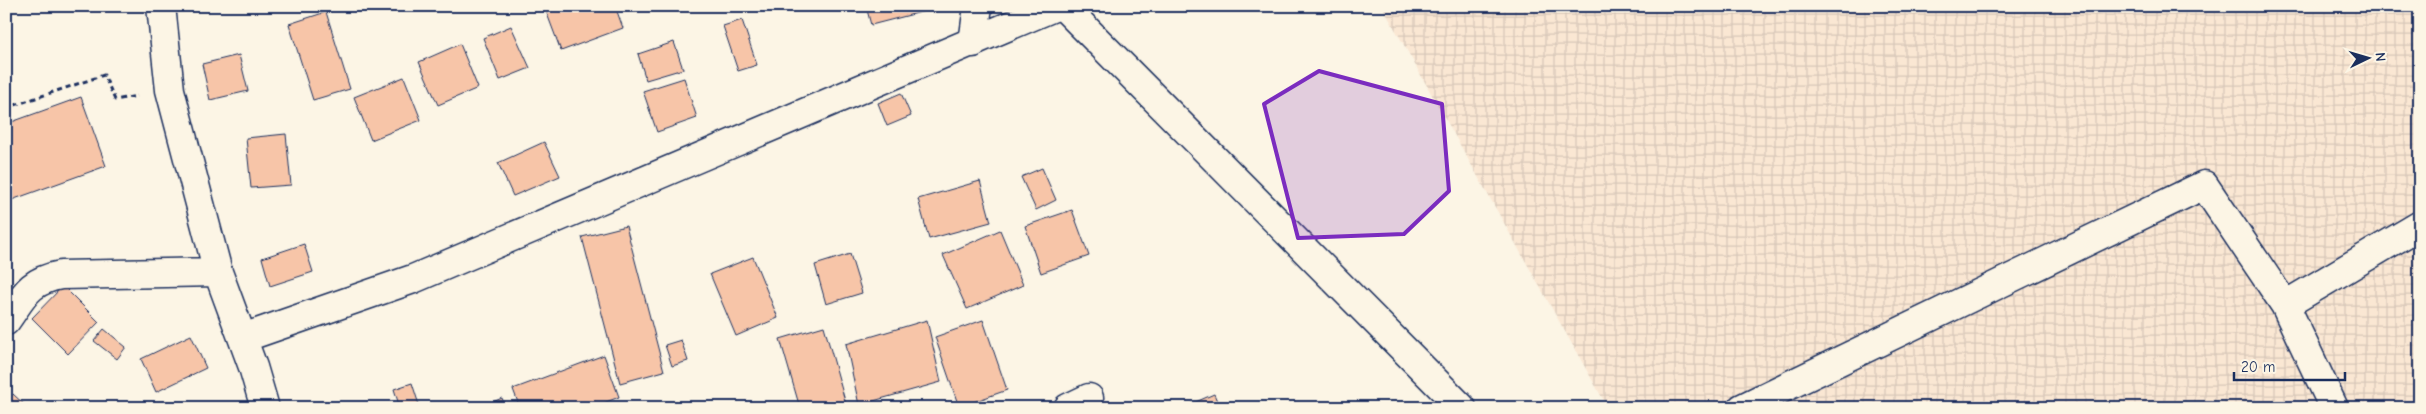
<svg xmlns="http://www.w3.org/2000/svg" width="2426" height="414" font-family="'Comic Neue',sans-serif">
<defs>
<pattern id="industrial-grid" width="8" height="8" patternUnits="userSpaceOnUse" patternTransform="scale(1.25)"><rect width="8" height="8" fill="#fae7d3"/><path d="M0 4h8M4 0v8" fill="none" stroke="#d6c6b8"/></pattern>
</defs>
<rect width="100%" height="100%" fill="#fcf5e5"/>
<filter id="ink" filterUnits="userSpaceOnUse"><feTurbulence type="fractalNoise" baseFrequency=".02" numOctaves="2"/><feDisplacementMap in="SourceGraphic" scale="10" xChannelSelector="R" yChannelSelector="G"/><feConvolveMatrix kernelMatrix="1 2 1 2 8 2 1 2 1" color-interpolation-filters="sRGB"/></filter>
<g filter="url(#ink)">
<path fill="url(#industrial-grid)" d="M1382,6H2420V408H1608Z"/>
<path fill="#f7c5a8" stroke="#1b2f5e" d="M558,6H615L623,28L561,51L546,11Z
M866,6H936L937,8L871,25Z
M326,12L350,89L313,100L289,24Z
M742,20L757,65L738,71L723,26Z
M511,26L530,68L500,80L483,38Z
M674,42L683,69L646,80L638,54Z
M460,44L478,88L438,105L419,62Z
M239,55L248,91L210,100L202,64Z
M404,77L421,120L371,140L354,97Z
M684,78L697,118L657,132L643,91Z
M901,93L911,116L887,126L878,103Z
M81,97L106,166L6,202V124Z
M286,134L291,185L251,188L246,138Z
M544,142L560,176L513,196L498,163Z
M1042,168L1056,200L1036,210L1021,177Z
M980,181L991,222L929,239L918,199Z
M1072,210L1089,256L1041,273L1025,226Z
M626,226L664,371L620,383L582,237Z
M1000,230L1023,285L967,309L943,255Z
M304,244L313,272L270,286L262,258Z
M850,254L862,293L826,304L815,265Z
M753,257L778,318L736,336L710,274Z
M63,286L99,322L68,354L32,318Z
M927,320L941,382L859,405L846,344Z
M983,320L1007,390L959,407L935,337Z
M824,326L847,408H800L780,339Z
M104,329L126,347L117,359L94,341Z
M191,335L206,368L156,392L141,359Z
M681,340L688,361L672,366L665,345Z
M604,355L619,397L591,408H520L513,389Z
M412,383L420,408H400L394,389Z
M13,394L28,408H6V402Z
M1214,394L1220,408H1182Z
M502,398L506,408H479Z"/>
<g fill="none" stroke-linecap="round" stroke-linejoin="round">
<g stroke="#1b2f5e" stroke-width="31">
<path id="minor" d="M161,6L170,90L218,272
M1063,6L1462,408
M973,43L978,6
M6,321C24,296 28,281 61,275L218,272L253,367L265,408
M243,338L413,279L1056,6
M1068,408L1089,398
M1742,408L2204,185L2285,305
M2334,408L2285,305L2420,225"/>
</g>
<path stroke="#1b2f5e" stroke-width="3" stroke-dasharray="5 4" stroke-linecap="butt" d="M6,108L104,75L115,100L137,96"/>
<use href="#minor" stroke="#fcf5e5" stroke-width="28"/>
</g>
</g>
<path fill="#7b2cbf" fill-opacity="0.2" stroke="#7b2cbf" stroke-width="4" stroke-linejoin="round" d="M1319,71L1442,104L1449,191L1404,234L1298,238L1264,104Z"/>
<rect width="2426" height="414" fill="none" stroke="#fcf5e5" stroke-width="25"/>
<rect x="12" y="12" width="2401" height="389" fill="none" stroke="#1b2f5e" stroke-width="2" filter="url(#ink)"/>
<g transform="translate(2368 58) rotate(85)" stroke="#fcf5e5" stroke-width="4" paint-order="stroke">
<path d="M0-4L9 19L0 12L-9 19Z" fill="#1b2f5e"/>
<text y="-8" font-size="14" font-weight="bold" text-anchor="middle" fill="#1b2f5e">N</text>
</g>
<path d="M2234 372v8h111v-8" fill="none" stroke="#1b2f5e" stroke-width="2.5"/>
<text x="2241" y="372" font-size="15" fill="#1b2f5e" stroke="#fcf5e5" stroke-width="4" paint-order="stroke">20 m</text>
</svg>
